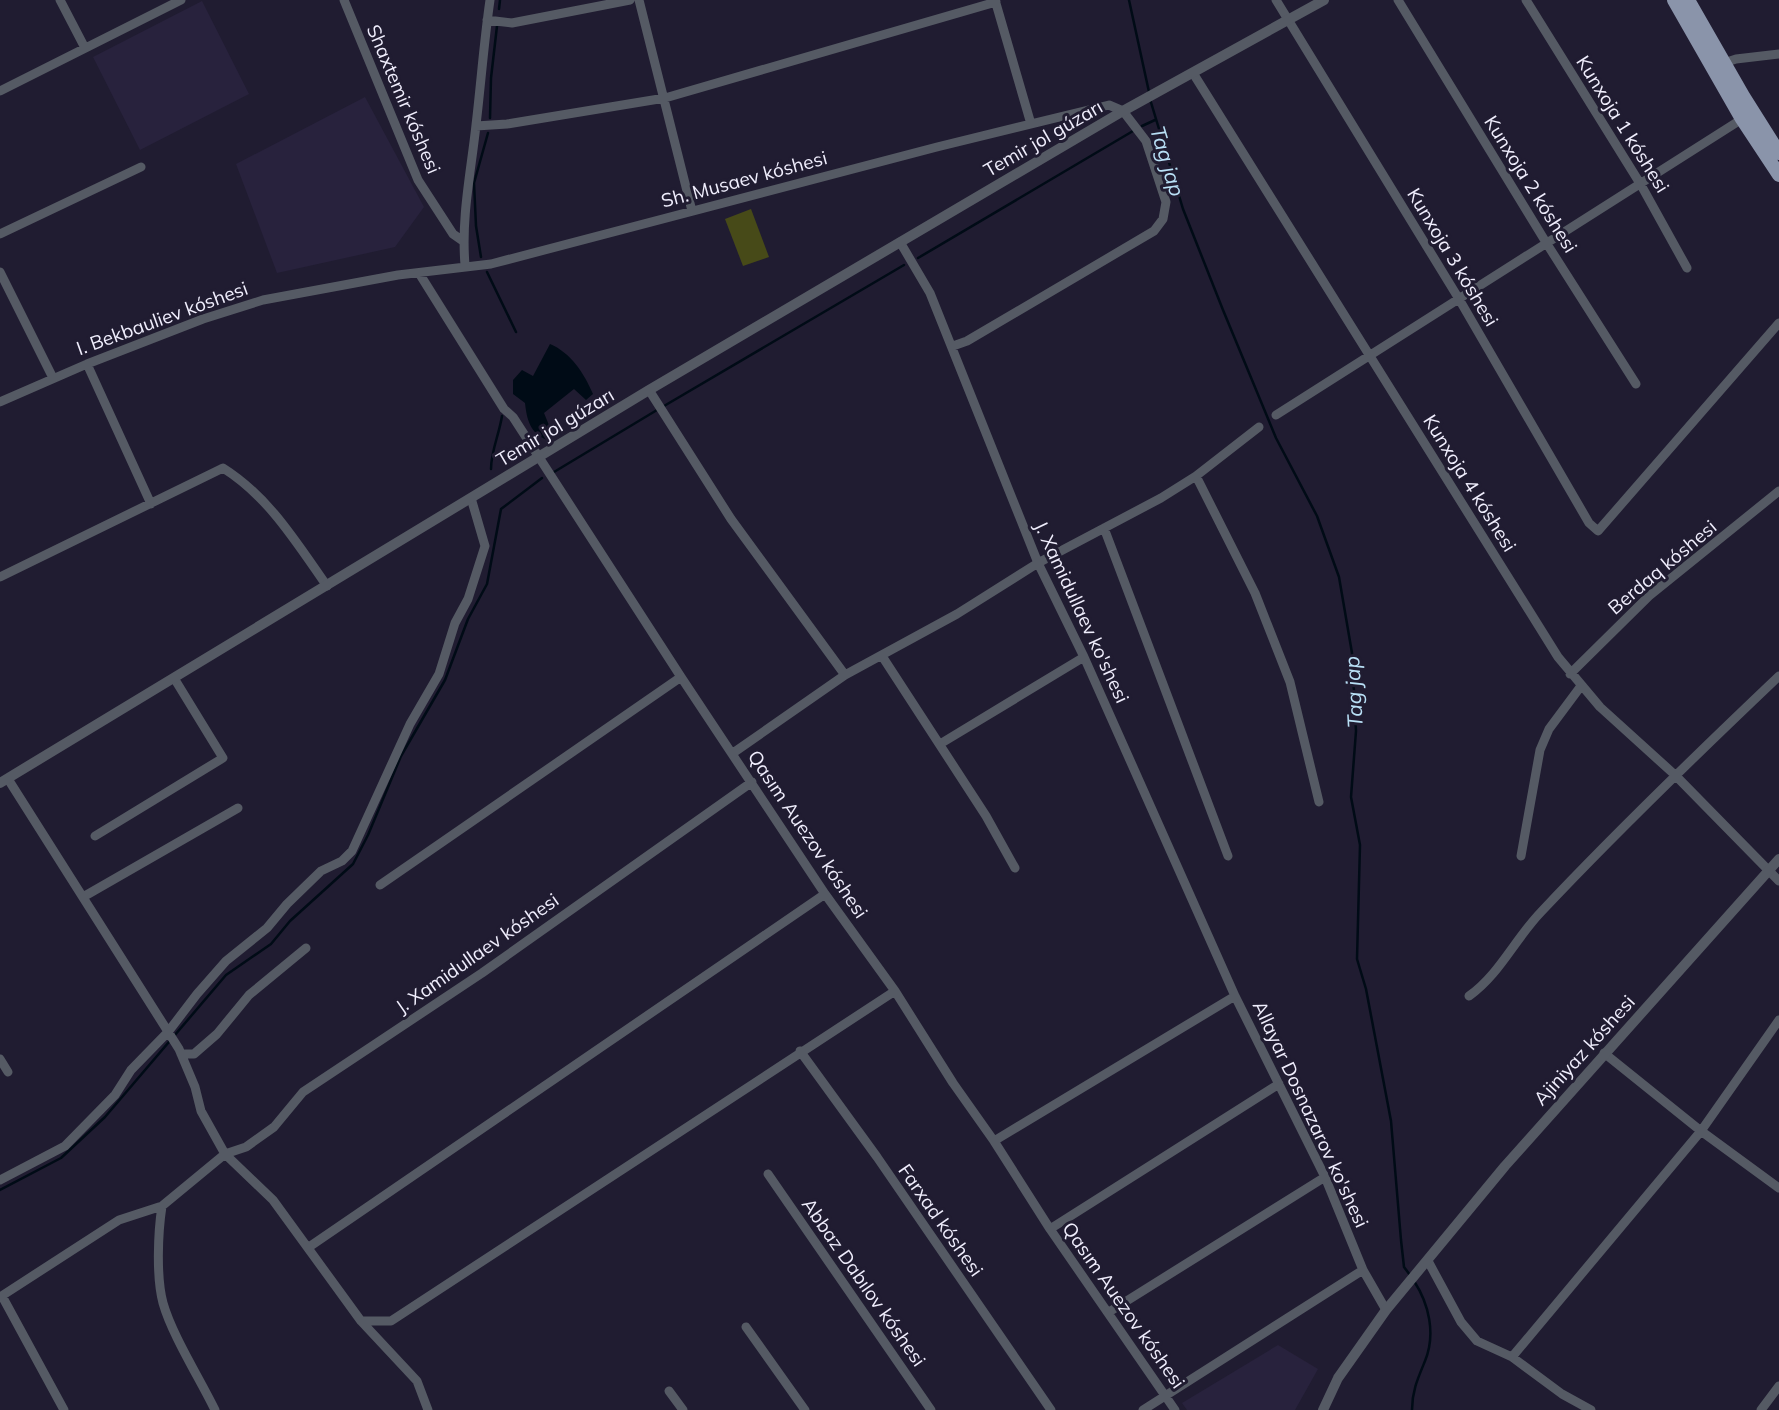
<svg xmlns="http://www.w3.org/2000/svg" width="1779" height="1410" font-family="Mulish,sans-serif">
<rect width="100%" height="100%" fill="#201c31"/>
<path fill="#28223d" d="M202,1L249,94L140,150L93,57Z
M365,97L424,207L395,247L277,273L236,164Z
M1278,1345L1318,1369L1295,1410H1187L1182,1403Z"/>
<path fill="#474a18" d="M751,209L769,257L743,266L725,219Z"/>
<path fill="#000b16" d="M550,344C571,353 584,373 593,394L586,400L574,389L544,413L553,435L547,440C530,433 527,420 525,403L513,394V380L522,370L533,376Z"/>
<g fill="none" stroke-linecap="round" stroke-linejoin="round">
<path stroke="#000b16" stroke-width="2.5" d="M1129,0L1149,92
M499,9L500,0
M1150,99L1183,209L1223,310L1276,438L1317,516L1339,577L1352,653L1356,731L1351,797L1360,845L1357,959L1366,989L1391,1121L1401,1240L1404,1267L1410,1275
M490,118L491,78L497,26
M1142,126L1155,120
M481,257L476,226L474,183L488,133
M918,258L1133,131
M487,272L516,332
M664,406L904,265
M491,469C491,451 499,435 502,416
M554,472L657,410
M0,1190L61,1158L105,1117L226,975L271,944L290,921L353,864L368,835L401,756L445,680L468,619L487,584L501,509L542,478
M1412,1410C1412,1391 1418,1378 1425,1361C1436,1334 1429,1304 1414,1281"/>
<path stroke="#555a64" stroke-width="9" d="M60,0L85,48
M344,0L418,180L453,234L463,241
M639,0L692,211
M995,0L1031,124
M1276,0L1459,299L1589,523L1598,531L1779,323
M1398,0L1547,244L1636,384
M1526,0L1641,185L1687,268
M487,20L512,23L630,0
M1724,63L1736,59L1779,54
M1193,73L1558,657L1600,707L1675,775L1779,881
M0,91L181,0
M476,126L507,124L665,98L996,2
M0,234L141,167
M900,242L930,293L1038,563L1084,657L1235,996L1325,1177L1363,1270L1386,1310
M465,265C461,217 471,172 476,125C481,83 484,41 490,0
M0,272L53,378
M419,273L504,409L513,417L681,677L825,894L895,991L953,1083L994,1141L1050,1229L1175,1410
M87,364L151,504
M649,390L731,519L845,675
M0,402L87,364L203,319L263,300L398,275L491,264L937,147L1109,105L1123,111L1146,141L1166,202L1163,219L1154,231L967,341L953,346
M1276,415L1742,119
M1196,476L1255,593L1290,682L1319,802
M1104,528L1228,856
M0,577L223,468C269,497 296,542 327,586
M882,656L986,816L1015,868
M1570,674L1649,596L1779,491
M940,744L1084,657
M733,753L845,675L957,614L1038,563L1161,498L1196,476L1259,427
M8,779L179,1049L195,1087L201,1111L225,1154L273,1200L361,1321L417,1381L428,1410
M95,836L223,758L174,678
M1521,856L1540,750L1549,729L1581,686
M380,885L681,677
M83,897L238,808
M1469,996C1499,975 1515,939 1541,912C1617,831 1698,753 1779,676
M800,1051L877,1157L1051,1410
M1604,1053L1701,1131L1779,1188
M181,1054H194L217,1034L249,995L306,948
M0,1059L8,1072
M994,1141L1235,996
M768,1174L931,1410
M0,1180L65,1146L115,1095L131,1070L168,1032L197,994L226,961L267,928L287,904L321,871L342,861L352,851L410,724L439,674L455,623L468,599L485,546L471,498
M1050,1229L1279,1084
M309,1247L825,894
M1428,1261L1461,1322L1477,1341L1512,1357L1562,1394L1591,1410
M2,1296L64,1410
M0,1297L119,1220L162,1206
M1109,1312L1325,1177
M361,1321H391L895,991
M746,1327L805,1410
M1512,1357L1701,1131L1779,1020
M669,1391L683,1410
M215,1410C200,1379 172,1335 163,1303C156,1277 158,1232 162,1206L225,1154L246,1147L274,1127L303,1092L482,973L752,782
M1143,1410L1363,1270
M1761,1410L1779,1386"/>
<path stroke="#555a64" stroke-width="10" d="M0,783L649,390L1123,111L1324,0
M1323,1410L1338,1378L1386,1310L1505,1166L1779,859"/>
<path stroke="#8a94aa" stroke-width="14" d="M1674,0L1742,119L1779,175
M1688,0L1743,96L1779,153"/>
</g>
<g text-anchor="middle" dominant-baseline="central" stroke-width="6" stroke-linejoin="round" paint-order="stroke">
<g font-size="19" fill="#f0eefd" stroke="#201c31">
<text transform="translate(404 99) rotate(67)">Shaxtemir kóshesi</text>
<text transform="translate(1623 124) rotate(58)">Kunxoja 1 kóshesi</text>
<text transform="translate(1043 138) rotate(-30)">Temir jol gúzarı</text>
<text transform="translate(744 179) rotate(-15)">Sh. Musaev kóshesi</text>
<text transform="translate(1531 184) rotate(58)">Kunxoja 2 kóshesi</text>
<text transform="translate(1453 257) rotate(59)">Kunxoja 3 kóshesi</text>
<text transform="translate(162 318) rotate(-20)">I. Bekbauliev kóshesi</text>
<text transform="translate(555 427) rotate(-31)">Temir jol gúzarı</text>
<text transform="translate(1470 483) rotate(58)">Kunxoja 4 kóshesi</text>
<text transform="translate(1662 567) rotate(-40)">Berdaq kóshesi</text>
<text transform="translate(1082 612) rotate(65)">J. Xamidullaev ko'shesi</text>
<text transform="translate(808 834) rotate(56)">Qasım Auezov kóshesi</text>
<text transform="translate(477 953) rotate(-35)">J. Xamidullaev kóshesi</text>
<text transform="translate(1584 1050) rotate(-48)">Ajiniyaz kóshesi</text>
<text transform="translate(1311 1114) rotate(65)">Allayar Dosnazarov ko'shesi</text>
<text transform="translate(941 1220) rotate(55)">Farxad kóshesi</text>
<text transform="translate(864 1282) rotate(55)">Abbaz Dabılov kóshesi</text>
<text transform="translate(1124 1305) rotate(55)">Qasım Auezov kóshesi</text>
</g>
<g font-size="21" font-style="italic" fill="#b9e0f6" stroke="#201c31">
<text transform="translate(1168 161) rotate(73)">Tag jap</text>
<text transform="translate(1353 692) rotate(-93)">Tag jap</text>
</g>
</g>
</svg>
